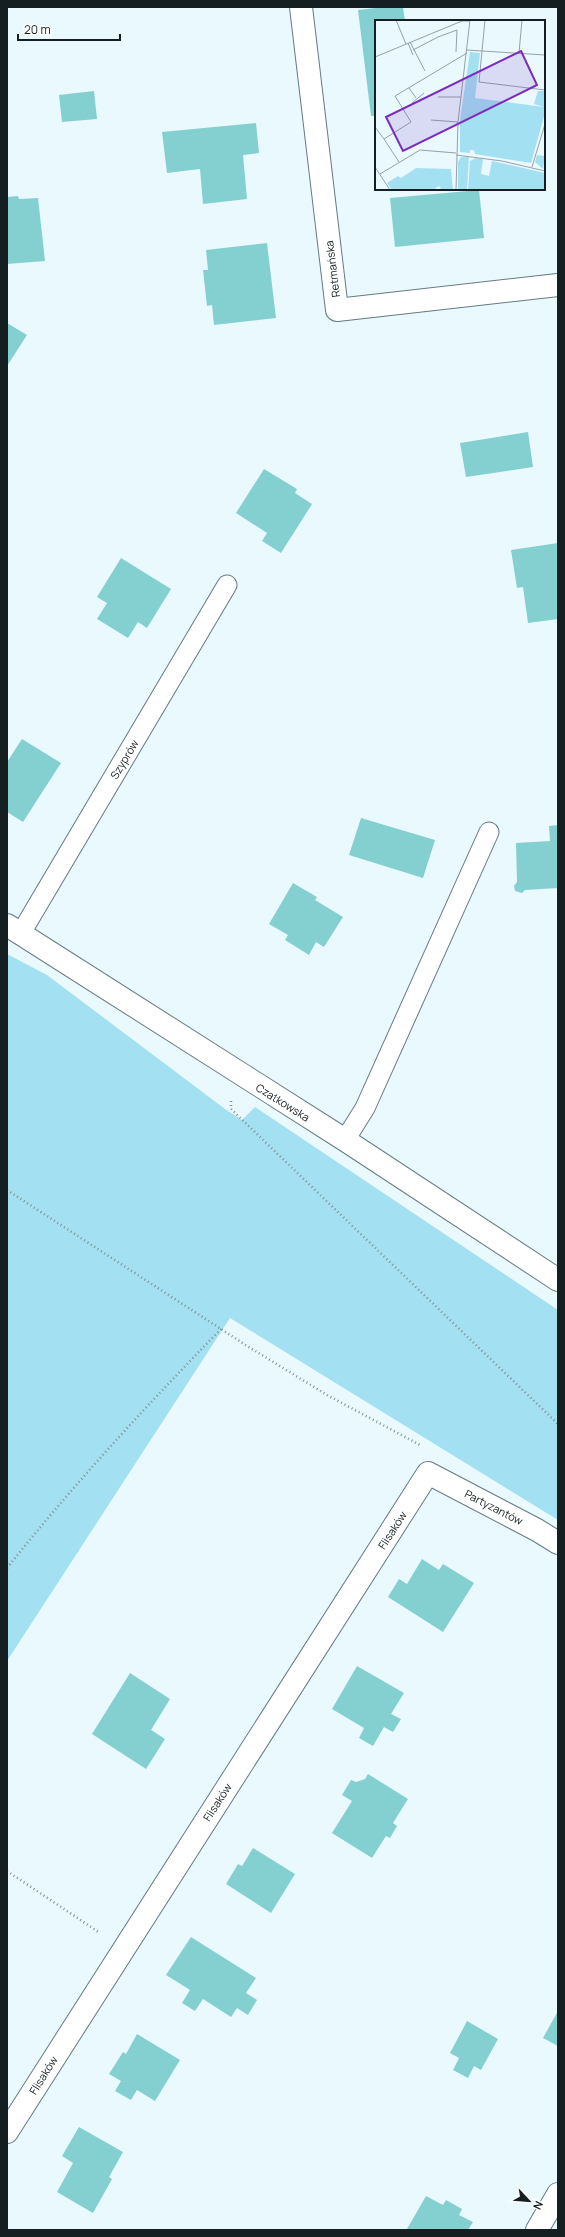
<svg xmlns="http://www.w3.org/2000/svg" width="565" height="2237" font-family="Manrope,sans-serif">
<rect width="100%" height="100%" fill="#eaf9fe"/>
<path fill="#a3e0f1" d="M7,954L47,975L225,1109L242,1120L255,1107L558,1310V1520L230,1318L7,1661Z"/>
<path fill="#84d0d0" d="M385,7H403L405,21H376V116H371L358,10Z
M94,91L97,119L62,122L59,95Z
M256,123L259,153L243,155L247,199L203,204L200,169L167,173L162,132Z
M479,190L484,238L395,247L390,198Z
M18,196L19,199L38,198L45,261L7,264V197Z
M267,243L276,318L214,325L212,305L207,306L203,270H208L206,250Z
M7,323L27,335L7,366Z
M528,432L533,467L466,477L460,443Z
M264,469L297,489L295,493L312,504L281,553L262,541L267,533L236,513Z
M558,543V619L528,623L523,587L517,588L511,550Z
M121,558L171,589L147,628L138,622L128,638L97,619L107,603L97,597Z
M22,739L61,763L23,822L7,812V762Z
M361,818L435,840L423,878L349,855Z
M558,825V888L525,890L522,893L515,891L514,886L517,882L516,843L550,841L549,826Z
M293,883L317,897L315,900L343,917L324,947L316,942L309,955L285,940L288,935L269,924Z
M422,1559L439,1570L443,1564L474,1583L443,1632L388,1597L399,1579L407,1584Z
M357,1666L404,1693L391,1714L401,1719L393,1732L384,1727L373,1746L359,1738L364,1728L332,1709Z
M130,1673L170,1699L151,1730L165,1739L146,1769L92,1734Z
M368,1774L408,1799L393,1823L397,1826L390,1838L386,1836L372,1858L332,1833L352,1801L342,1795L351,1780L356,1782L365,1779Z
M253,1848L295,1874L271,1913L226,1884L238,1864L242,1866Z
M191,1937L256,1978L246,1993L257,2000L248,2015L237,2008L231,2017L203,1999L195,2011L182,2003L190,1990L166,1975Z
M558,2011V2046L543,2038Z
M467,2021L498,2039L481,2070L474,2066L468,2078L453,2070L459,2058L450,2053Z
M137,2034L180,2060L155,2101L137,2090L131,2100L115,2091L121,2081L109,2074L123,2052L126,2054Z
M79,2127L123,2152L109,2177L112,2179L93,2213L57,2192L73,2163L62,2156Z
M426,2196L443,2205L446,2200L462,2209L459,2215L473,2222L468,2230L407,2229Z"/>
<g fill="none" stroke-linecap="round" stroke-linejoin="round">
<g stroke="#637b82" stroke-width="21">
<path id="lane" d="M21,933L227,585
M345,1140L365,1108L489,832"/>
</g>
<g stroke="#637b82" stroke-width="24">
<path id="street" d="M301,7L337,310L558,285
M7,2132L428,1473L537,1530L558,1543
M537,2230L558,2194"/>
</g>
<g stroke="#637b82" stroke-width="24">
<path id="secondary" d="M7,925L345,1140L558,1280"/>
</g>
<path stroke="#828e92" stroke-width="2.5" stroke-dasharray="1 3" stroke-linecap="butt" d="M231,1101V1109L558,1424
M7,1190L244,1344L327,1395L420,1445
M7,1568C74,1484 146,1406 221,1329
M7,1871L100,1933"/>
<use href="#lane" stroke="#fff" stroke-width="19"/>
<use href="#street" stroke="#fff" stroke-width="22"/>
<use href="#secondary" stroke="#fff" stroke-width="22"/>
</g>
<g text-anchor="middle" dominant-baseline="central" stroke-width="4" stroke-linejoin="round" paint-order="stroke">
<g font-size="11" fill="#151e21" stroke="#fff">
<text transform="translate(332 269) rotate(-97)">Retmańska</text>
<text transform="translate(124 759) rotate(-59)">Szyprów</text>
<text transform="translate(283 1102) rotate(32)">Czatkowska</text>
<text transform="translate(494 1507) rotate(27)">Partyzantów</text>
<text transform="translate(392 1530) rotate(-57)">Flisaków</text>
<text transform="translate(217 1802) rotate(-57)">Flisaków</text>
<text transform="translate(43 2075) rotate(-58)">Flisaków</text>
</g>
</g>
<g transform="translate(375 20)">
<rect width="170" height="170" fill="#eaf9fe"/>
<path d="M95,32L105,33L100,78L169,87L159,84L163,71H170V93L156,143L100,134L99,130H95V133L85,132V100ZM162,135L170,136L168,149L160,142ZM86,137H94L92,170H83V142ZM101,138L108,139L106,154L114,156L117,141L170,153V170H93L95,141ZM41,148L76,149L78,170H67L64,166L58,170H17L12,163L23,156L26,158Z" fill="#a3e0f1"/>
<path fill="none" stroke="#95a1a6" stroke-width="1" d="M21,0L31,24M110,0L104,62L170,70M63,17L82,10L81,32M35,22L50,51M33,23L38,35M38,30L63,17M92,30L170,35M144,33L147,0M0,37L87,1H95M34,68L41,78M63,77H86M37,83L49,73M56,100L83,102M0,107L9,119M81,135L127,141L170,151M24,142L9,119L36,102L20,76L92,33M0,147L15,170M157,147L170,104M5,154L45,130L81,133M81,170L83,102L95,0"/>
<path fill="#7b2cbf" fill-opacity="0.15" stroke="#7b2cbf" stroke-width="2" d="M146,31L162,65L28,131L11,97Z"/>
<rect width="170" height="170" fill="none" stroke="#151e21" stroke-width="2"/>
</g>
<rect width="565" height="2237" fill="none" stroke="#151e21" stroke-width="16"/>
<g transform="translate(529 2201) rotate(116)" stroke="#ffffff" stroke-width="3" paint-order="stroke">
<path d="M0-3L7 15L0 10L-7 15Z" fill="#151e21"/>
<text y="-6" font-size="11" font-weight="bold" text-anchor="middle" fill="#151e21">N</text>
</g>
<path d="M18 34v6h102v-6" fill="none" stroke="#151e21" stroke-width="2"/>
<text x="24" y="34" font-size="12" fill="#151e21" stroke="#ffffff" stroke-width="3" paint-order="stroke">20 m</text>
</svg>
